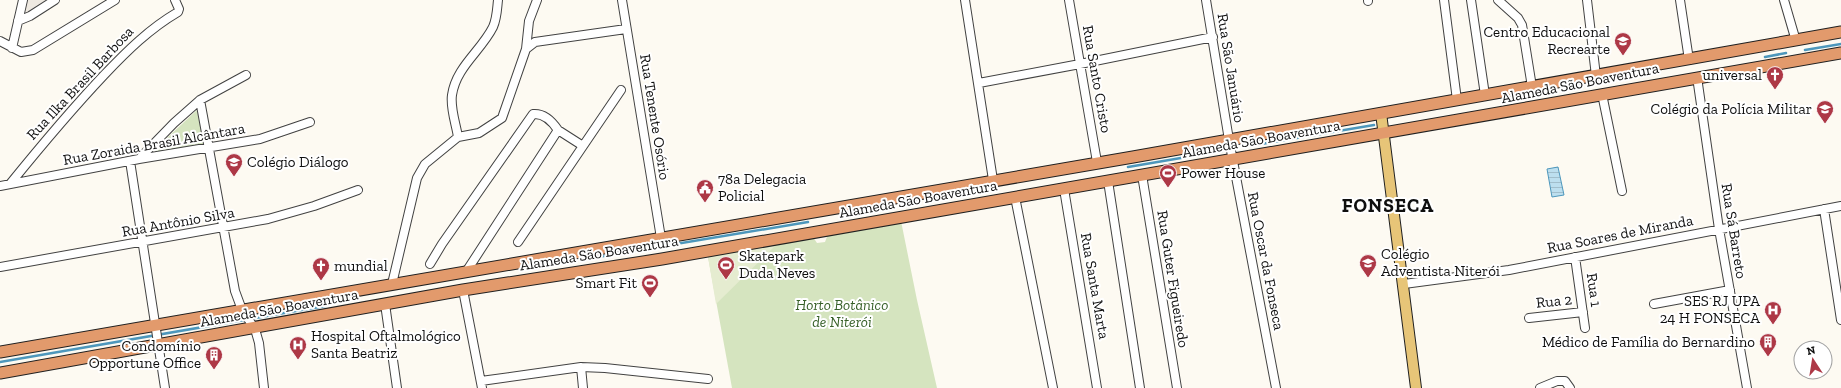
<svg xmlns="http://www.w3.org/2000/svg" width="1841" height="388" font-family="'Zilla Slab',serif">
<defs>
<pattern id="water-rules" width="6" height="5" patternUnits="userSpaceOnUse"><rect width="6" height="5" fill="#bddfef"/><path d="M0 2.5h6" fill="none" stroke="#a1becc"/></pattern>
</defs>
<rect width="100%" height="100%" fill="#fdfaf2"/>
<path fill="#d5e4bf" d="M197,110L204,145L152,152Z
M901,221L917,300L937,388H732L708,257L813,237L817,243L825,242L828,234Z"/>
<path fill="#e5ecd0" d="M778,243L716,304L708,257Z"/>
<path fill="#eee9e1" d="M27,0H48L27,14L23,7Z"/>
<path fill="url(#water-rules)" stroke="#4d97bc" d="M1558,167L1564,195L1552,197L1547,169Z"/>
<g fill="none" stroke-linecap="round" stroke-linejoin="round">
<path stroke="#4d97bc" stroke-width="2.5" d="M1805,50L1841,44
M1765,57L1786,53
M1255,145L1374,125
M1128,167L1222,151
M598,257L808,222
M0,362L325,306"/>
<g stroke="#424242" stroke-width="10">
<path id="minor" d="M622,0L661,238
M965,0L993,180
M1069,0L1097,162
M1206,0L1229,140L1276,388
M1368,0V1
M1444,0L1457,100
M1471,0L1485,95
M1498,0L1518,18L1522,25L1532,87
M1587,0L1596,76
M1680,0L1689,60
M1784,0L1796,41
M18,21L30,16L55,0
M0,41L21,52L33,50L115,0
M12,48L23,0
M526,49L529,21L537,0
M1697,77L1719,229L1747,388
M979,83L1080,64L1213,37
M1602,94L1622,191
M200,100L235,291L242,310L255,329L259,343L264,388
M458,137L479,133L502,118L526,49L535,42L626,29
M583,146L621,90
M139,159L174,123L200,100L246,75
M130,161L165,388
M1142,175L1177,388
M1108,181L1140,388
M10,184C40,147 71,110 104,75C127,51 149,29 178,12L179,9L175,0
M0,186L139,159L260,139L310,122
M1064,189L1097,388
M1015,197L1053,388
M1824,209L1841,320
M518,242L583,146L558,130
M1575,257L1585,328
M430,264L442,244L533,114C544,113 552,121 558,130L466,272
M0,267L268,219L314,206L358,190
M392,284L417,178L425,164L458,137C456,124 450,108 452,95C456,67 481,51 493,27C497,18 497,9 498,0
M1404,284L1509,270L1841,206
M463,290L482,388
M385,304L397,388
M1654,304L1730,290
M1529,318L1583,312
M581,367L583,388
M481,381L581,367L605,368L708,379
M1540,388L1557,381H1565L1570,388"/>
</g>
<g stroke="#202020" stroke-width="12">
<path id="major" d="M1381,113L1416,388"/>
</g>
<g stroke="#202020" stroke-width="13">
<path id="highway" d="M0,352L1133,157L1841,32
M0,373L463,290L662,259L1841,53"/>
</g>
<use href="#minor" stroke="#fff" stroke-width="8"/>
<use href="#major" stroke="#e7c578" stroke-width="10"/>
<use href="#highway" stroke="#e29a6c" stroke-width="11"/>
</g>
<defs>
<g id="school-pin" transform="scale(0.9)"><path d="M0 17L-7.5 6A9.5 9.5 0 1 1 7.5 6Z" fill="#ad3846" stroke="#fff"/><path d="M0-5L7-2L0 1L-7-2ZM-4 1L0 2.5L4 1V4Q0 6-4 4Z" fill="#fff"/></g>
<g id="church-pin" transform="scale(0.9)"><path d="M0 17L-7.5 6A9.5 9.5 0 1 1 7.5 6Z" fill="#ad3846" stroke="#fff"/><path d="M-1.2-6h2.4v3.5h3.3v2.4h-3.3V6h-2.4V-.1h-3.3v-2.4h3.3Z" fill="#fff"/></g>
<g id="stadium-pin" transform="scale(0.9)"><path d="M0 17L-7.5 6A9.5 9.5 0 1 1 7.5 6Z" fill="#ad3846" stroke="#fff"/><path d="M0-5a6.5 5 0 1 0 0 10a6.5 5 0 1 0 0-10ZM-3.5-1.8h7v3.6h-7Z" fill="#fff"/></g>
<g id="civic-pin" transform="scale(0.9)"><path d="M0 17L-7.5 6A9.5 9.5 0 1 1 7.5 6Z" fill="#ad3846" stroke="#fff"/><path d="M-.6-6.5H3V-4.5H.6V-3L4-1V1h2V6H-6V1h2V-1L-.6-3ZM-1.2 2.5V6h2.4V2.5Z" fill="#fff"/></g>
<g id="hospital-pin" transform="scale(0.9)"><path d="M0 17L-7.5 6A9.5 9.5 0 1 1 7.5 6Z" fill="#ad3846" stroke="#fff"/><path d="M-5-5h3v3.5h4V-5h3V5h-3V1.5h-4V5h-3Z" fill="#fff"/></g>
<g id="building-pin" transform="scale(0.9)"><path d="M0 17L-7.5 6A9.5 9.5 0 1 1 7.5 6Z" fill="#ad3846" stroke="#fff"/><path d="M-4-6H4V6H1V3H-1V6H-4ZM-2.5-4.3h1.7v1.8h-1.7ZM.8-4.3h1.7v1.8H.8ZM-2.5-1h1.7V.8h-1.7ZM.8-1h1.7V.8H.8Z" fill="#fff"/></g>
</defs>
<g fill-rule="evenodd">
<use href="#school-pin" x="1623" y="41"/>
<use href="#church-pin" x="1775" y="75"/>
<use href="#school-pin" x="1825" y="109"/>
<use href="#school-pin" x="234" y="162"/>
<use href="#stadium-pin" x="1168" y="173"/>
<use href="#civic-pin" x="705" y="188"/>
<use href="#school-pin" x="1368" y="263"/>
<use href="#stadium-pin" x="726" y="265"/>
<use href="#church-pin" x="321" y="266"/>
<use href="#stadium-pin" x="650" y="283"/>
<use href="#hospital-pin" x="1773" y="310"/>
<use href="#building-pin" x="1768" y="342"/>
<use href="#hospital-pin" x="298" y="345"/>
<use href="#building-pin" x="214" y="355"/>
</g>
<g text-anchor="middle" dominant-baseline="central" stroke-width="4" stroke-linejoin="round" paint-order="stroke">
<g font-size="15" fill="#0f0f0f" stroke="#fff" text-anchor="end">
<text x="1610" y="32">Centro Educacional<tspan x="1610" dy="17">Recrearte</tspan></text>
<text x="1762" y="75">universal</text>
<text x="1812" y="109">Colégio da Polícia Militar</text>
<text x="247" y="162" text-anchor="start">Colégio Diálogo</text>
<text x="1181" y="173" text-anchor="start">Power House</text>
<text x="718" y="179" text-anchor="start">78a Delegacia<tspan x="718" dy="17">Policial</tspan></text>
<text x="1381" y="254" text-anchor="start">Colégio<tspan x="1381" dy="17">Adventista Niterói</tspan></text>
<text x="739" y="256" text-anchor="start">Skatepark<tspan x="739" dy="17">Duda Neves</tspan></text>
<text x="334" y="266" text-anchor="start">mundial</text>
<text x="637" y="283">Smart Fit</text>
<text x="1760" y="301">SES RJ UPA<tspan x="1760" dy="17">24 H FONSECA</tspan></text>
<text x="311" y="336" text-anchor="start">Hospital Oftalmológico<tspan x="311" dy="17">Santa Beatriz</tspan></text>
<text x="1755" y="342">Médico de Família do Bernardino</text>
<text x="201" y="346">Condomínio<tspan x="201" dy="17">Opportune Office</tspan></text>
</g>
<g font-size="15" fill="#0f0f0f" stroke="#fff">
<text transform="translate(1231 68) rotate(81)">Rua São Januário</text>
<text transform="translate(1097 79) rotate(80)">Rua Santo Cristo</text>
<text transform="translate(80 83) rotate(-47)">Rua Ilka Brasil Barbosa</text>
<text transform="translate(1580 83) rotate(-11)">Alameda São Boaventura</text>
<text transform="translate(655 117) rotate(81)">Rua Tenente Osório</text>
<text transform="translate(1261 139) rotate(-10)">Alameda São Boaventura</text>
<text transform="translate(154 144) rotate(-10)">Rua Zoraida Brasil Alcântara</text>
<text transform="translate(918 199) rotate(-10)">Alameda São Boaventura</text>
<text transform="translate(178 222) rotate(-10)">Rua Antônio Silva</text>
<text transform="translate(1734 231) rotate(81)">Rua Sá Barreto</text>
<text transform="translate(1620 234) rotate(-11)">Rua Soares de Miranda</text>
<text transform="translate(599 253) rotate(-9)">Alameda São Boaventura</text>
<text transform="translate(1266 261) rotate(79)">Rua Oscar da Fonseca</text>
<text transform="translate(1173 279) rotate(81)">Rua Guter Figueiredo</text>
<text transform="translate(1095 286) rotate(80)">Rua Santa Marta</text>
<text transform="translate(1594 290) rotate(82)">Rua 1</text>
<text transform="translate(1554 301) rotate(-6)">Rua 2</text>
<text transform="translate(279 308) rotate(-10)">Alameda São Boaventura</text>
</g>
<g font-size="15" font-style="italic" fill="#365f27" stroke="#fff">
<text x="842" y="305">Horto Botânico<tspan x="842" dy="17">de Niterói</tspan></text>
</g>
<g font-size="19" font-weight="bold" letter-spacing="1" fill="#0f0f0f" stroke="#fff">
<text x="1388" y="205">FONSECA</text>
</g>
</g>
<g transform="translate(1813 360) rotate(348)"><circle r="19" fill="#ffffff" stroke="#9f9f9f"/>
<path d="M0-3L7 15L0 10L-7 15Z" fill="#ad3846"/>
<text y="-6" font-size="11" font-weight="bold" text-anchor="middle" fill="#0f0f0f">N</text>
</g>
</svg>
